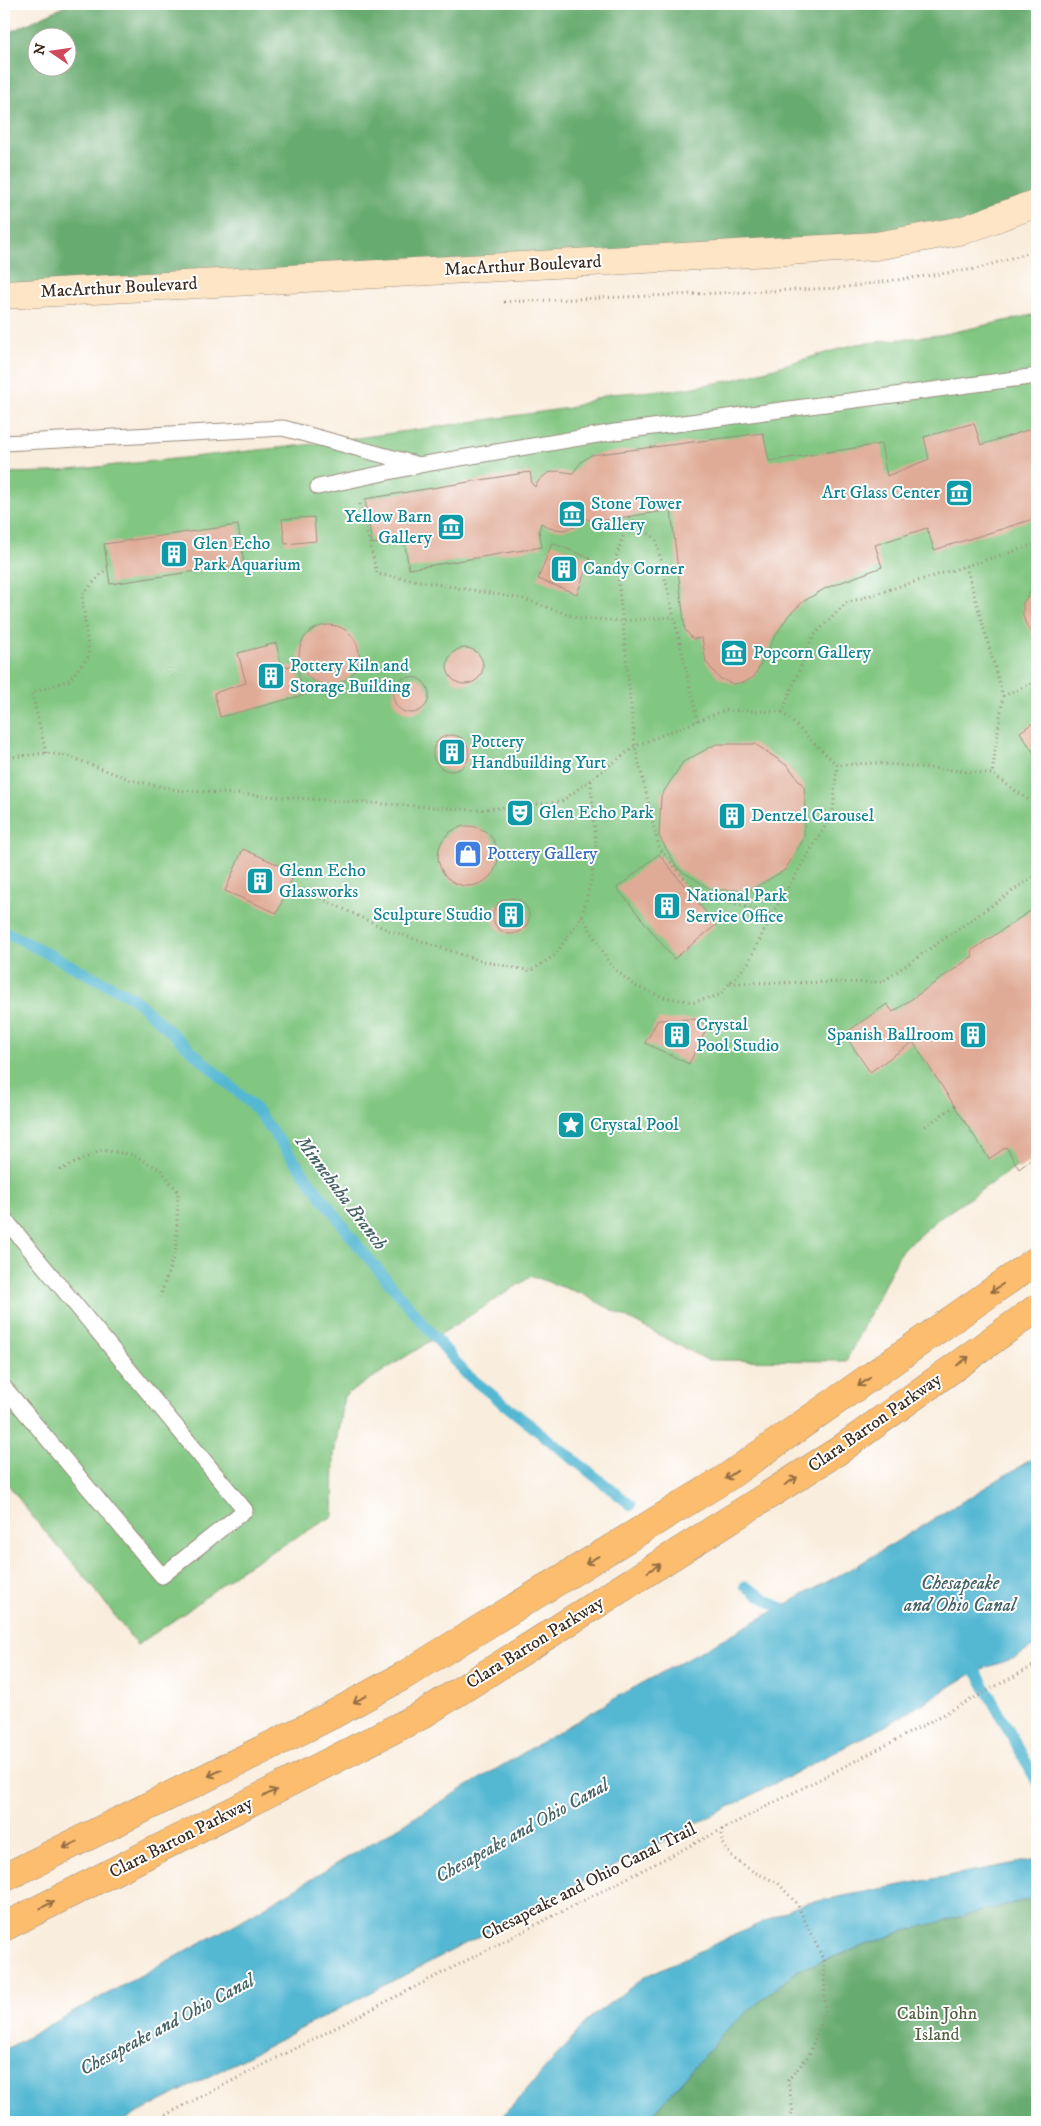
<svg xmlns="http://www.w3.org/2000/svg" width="1041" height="2126" font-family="'IM FELL DW Pica',serif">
<rect width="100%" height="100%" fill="#fff"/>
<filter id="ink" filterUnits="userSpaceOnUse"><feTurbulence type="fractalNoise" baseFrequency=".02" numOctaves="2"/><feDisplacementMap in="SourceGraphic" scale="10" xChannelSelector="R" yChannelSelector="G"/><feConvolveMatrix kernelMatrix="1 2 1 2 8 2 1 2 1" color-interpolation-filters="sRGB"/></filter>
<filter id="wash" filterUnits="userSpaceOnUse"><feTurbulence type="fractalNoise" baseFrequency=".0096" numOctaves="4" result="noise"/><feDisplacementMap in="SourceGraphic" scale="20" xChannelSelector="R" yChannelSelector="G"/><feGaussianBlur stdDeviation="1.12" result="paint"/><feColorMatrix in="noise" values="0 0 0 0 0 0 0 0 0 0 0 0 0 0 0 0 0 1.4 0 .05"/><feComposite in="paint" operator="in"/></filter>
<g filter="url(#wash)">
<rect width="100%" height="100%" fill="#f9eddd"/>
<path fill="#81c681" stroke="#5e7850" d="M1037,314V1152L937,1220L901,1251L846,1361L707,1360L582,1294L532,1276L344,1396L334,1455L333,1516L240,1570L186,1612L137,1645L90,1583L35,1520L4,1479V473L50,472L315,444L569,408L609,394L683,389L733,380L856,344L940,335Z"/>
<path fill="#68ab6f" stroke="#526a46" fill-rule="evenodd" d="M69,4H1037V203L964,230L4,295V35ZM38,38H68V68H38Z
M1037,1897V2122H646L730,2026L798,1970L901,1932Z"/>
<path fill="#54b8d3" stroke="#487178" d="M1037,1456V1644L1015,1658L976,1671L887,1725L121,2122H4V2050L239,1922L619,1696L863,1562Z
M1037,1859V1897L901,1932L798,1970L730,2026L646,2122H498L590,2018L646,1976L802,1904Z"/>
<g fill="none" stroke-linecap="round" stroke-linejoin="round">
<path stroke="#54b8d3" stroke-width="11" d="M4,931L132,997L255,1108L359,1247L466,1374L631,1505
M745,1586L780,1608L793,1614
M963,1668L976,1671L1037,1782"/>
</g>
<g id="blocks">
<path fill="#e0ab96" d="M974,423L981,445L1037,427V518L934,550L927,528L875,545L882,567L826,588L804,601L788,616L775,636L754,677L745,682L733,684L719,678L706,662L702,638L693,639L685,630L671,510L593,522L585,518L575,527L563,530L549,528L541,523L539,531L542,547L409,569L404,538L372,544L365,499L530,472L532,484L535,487L540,479L548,473L558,471L573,473L581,462L591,455L763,433L769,461L881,444L887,476L929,459L924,437Z
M314,517L316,541L285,544L282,519Z
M238,525L244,564L110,584L104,544Z
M552,543L590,558L577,594L538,579Z
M1037,582V639L1027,627L1023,616V603Z
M299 655a30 30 0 1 1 60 0a30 30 0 1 1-60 0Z
M276,643L282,668L296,665L304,695L220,717L214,693L246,683L238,653Z
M447 666a18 18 0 1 1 36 0a18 18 0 1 1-36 0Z
M393 695a18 18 0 1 1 36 0a18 18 0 1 1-36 0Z
M1037,720V758L1020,732Z
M433 753a18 18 0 1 1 36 0a18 18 0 1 1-36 0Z
M716,744H755L788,766L804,787L805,797L804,838L785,870L750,890H712L678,869L659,836L661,796L683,762Z
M438 856a30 30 0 1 1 60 0a30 30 0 1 1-60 0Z
M243,849L295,872L277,913L225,891Z
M659,854L716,925L674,959L617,888Z
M493 916a18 18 0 1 1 36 0a18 18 0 1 1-36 0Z
M1036,907L1037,1155L1019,1169L1006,1147L989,1159L913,1042L870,1072L844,1034L887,1004L893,1012L973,956L971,951Z
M694,1019L708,1026L689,1064L645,1043L658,1020Z"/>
</g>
</g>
<g filter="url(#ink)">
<use href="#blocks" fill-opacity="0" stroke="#9a8c7e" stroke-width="1"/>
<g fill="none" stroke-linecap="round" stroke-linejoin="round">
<g stroke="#9a8c7e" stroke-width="17">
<path id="lane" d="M4,443L283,428L419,465L615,432L1037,376
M318,487L417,466
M4,1218L245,1510L162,1576L4,1387"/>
</g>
<g stroke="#9a8c7e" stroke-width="29">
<path id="secondary" d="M4,295L876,246L964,230L1037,203"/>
</g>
<g stroke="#9a8c7e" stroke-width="29">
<path id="highway" d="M4,1878L332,1715L403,1676L726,1478L1037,1260
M4,1927L420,1716L838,1451L1037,1308"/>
</g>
<path stroke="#9a8c7e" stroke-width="3" stroke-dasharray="1 4" stroke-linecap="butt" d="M504,302L839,288L976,269L1037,250
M360,504L377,574L524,599L577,618L622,621L674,617
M966,566L1003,696L992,774
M1003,696L1037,681
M782,712L837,765L877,763L992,774L1037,806
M698,721L656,539L629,518L616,557L635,746L659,848L684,878L701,894L772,914
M46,753L32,693L69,680L89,656L82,595L107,568
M4,758L46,753L68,756L131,780L177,790L476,810L561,802L635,746L725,710L782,712L813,636L846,603L1037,544
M303,890L388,930L481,961L531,971L555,955L582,916L592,876L596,847L591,780
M582,916L612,967L635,986L663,997L694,1002L719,995L749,962L772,914L833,813L837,765
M730,983L882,982L1037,874
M925,1126L955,1106
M60,1170L102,1150L134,1155L161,1170L178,1192L176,1249L160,1297
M722,1829V1843L733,1858L754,1872L778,1883L797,1904L824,1961L825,2011L809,2055L788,2080L793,2112L788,2122
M152,2122L896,1740L1037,1664"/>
<use href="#lane" stroke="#fff" stroke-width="15"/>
<use href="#secondary" stroke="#fee5c5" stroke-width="28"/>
<use href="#highway" stroke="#fcbd6e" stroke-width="28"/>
</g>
<defs><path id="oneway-shaft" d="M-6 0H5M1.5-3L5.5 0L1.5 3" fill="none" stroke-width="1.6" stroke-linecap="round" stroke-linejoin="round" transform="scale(1.25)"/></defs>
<g stroke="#926c42">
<use href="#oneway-shaft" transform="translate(997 1288) rotate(145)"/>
<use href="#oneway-shaft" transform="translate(963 1361) rotate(-36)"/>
<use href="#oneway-shaft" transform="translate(864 1382) rotate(145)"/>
<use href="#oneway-shaft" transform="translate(731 1475) rotate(146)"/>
<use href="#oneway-shaft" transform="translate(791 1481) rotate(-32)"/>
<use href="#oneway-shaft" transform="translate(592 1560) rotate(149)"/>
<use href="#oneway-shaft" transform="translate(654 1568) rotate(-32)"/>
<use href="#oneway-shaft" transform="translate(360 1699) rotate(151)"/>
<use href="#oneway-shaft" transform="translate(215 1773) rotate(154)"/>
<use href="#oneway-shaft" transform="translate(270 1793) rotate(-27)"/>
<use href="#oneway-shaft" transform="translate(70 1845) rotate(154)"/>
<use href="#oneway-shaft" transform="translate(47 1905) rotate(-27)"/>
</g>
</g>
<defs>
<g id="museum-square" transform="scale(1.4375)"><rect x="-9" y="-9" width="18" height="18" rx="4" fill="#0f9aa8" stroke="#fff"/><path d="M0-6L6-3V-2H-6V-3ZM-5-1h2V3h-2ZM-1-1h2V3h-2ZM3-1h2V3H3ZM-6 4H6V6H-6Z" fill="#fff"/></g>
<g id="building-square" transform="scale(1.4375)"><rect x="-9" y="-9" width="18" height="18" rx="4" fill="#0f9aa8" stroke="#fff"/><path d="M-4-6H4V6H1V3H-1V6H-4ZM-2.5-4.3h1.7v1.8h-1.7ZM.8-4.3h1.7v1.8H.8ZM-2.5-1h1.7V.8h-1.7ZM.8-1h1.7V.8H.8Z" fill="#fff"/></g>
<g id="theatre-square" transform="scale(1.4375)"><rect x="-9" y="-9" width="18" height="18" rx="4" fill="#0f9aa8" stroke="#fff"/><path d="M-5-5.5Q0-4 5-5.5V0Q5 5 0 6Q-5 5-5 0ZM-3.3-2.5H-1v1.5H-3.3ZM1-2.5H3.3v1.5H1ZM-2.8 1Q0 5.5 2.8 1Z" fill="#fff"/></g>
<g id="shop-square" transform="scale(1.4375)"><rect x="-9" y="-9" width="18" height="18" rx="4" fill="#3f7fe0" stroke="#fff"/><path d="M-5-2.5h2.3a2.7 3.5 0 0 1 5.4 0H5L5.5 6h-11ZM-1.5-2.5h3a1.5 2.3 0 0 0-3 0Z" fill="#fff"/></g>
<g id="sight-square" transform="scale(1.4375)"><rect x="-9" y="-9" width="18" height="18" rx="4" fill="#0f9aa8" stroke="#fff"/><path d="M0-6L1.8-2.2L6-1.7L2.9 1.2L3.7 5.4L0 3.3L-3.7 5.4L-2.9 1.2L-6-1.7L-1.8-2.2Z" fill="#fff"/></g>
</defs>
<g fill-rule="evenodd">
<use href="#museum-square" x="959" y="493"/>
<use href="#museum-square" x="572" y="514"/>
<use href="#museum-square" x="451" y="527"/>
<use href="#building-square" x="174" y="554"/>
<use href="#building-square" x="564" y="569"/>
<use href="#museum-square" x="734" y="653"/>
<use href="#building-square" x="271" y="676"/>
<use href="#building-square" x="452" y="752"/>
<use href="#theatre-square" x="520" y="813"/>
<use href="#building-square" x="732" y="816"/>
<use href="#shop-square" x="468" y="854"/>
<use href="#building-square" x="260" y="881"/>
<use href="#building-square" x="667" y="906"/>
<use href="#building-square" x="511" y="915"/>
<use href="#building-square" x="677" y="1035"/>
<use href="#building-square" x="973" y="1035"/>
<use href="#sight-square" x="571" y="1125"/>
</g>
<g text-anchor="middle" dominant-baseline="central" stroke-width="4" stroke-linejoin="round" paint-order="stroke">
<g font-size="18" fill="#3b2a1e" stroke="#fff">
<text transform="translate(523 266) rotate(-3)">MacArthur Boulevard</text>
<text transform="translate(119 288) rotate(-3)">MacArthur Boulevard</text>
<text transform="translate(875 1423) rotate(-35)">Clara Barton Parkway</text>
<text transform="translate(535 1643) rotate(-32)">Clara Barton Parkway</text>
<text transform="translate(181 1838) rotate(-27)">Clara Barton Parkway</text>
<text transform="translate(589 1882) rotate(-27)">Chesapeake and Ohio Canal Trail</text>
</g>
<g font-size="18" fill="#0d838f" stroke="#fff" text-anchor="start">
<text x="940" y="493" text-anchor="end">Art Glass Center</text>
<text x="591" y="504">Stone Tower<tspan x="591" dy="21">Gallery</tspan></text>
<text x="432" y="517" text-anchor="end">Yellow Barn<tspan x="432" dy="21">Gallery</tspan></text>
<text x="193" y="544">Glen Echo<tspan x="193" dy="21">Park Aquarium</tspan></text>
<text x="583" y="569">Candy Corner</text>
<text x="753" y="653">Popcorn Gallery</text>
<text x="290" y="666">Pottery Kiln and<tspan x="290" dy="21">Storage Building</tspan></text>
<text x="471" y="742">Pottery<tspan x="471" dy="21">Handbuilding Yurt</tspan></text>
<text x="539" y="813">Glen Echo Park</text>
<text x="751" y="816">Dentzel Carousel</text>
<text x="279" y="871">Glenn Echo<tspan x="279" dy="21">Glassworks</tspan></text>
<text x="686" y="896">National Park<tspan x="686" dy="21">Service Office</tspan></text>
<text x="492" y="915" text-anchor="end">Sculpture Studio</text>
<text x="696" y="1025">Crystal<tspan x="696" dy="21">Pool Studio</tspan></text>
<text x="954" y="1035" text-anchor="end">Spanish Ballroom</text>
<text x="590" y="1125">Crystal Pool</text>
</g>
<g font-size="18" fill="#366cbe" stroke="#fff" text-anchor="start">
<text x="487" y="854">Pottery Gallery</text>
</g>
<g font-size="18" fill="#546141" stroke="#fff">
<text x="937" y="2014">Cabin John<tspan x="937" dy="21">Island</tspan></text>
</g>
<g font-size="19" font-style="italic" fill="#456366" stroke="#fff">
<text transform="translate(341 1193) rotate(53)">Minnehaha Branch</text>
<text x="960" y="1583">Chesapeake<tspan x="960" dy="22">and Ohio Canal</tspan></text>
<text transform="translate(522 1831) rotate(-29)">Chesapeake and Ohio Canal</text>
<text transform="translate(167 2025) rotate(-28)">Chesapeake and Ohio Canal</text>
</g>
</g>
<rect width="1041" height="2126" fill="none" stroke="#fff" stroke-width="20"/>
<g transform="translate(52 52) rotate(283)"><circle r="24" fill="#ffffff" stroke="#b1aaa5"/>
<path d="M0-4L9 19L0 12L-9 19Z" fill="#d1495b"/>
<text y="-8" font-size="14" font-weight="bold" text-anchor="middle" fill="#3b2a1e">N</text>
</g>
</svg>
